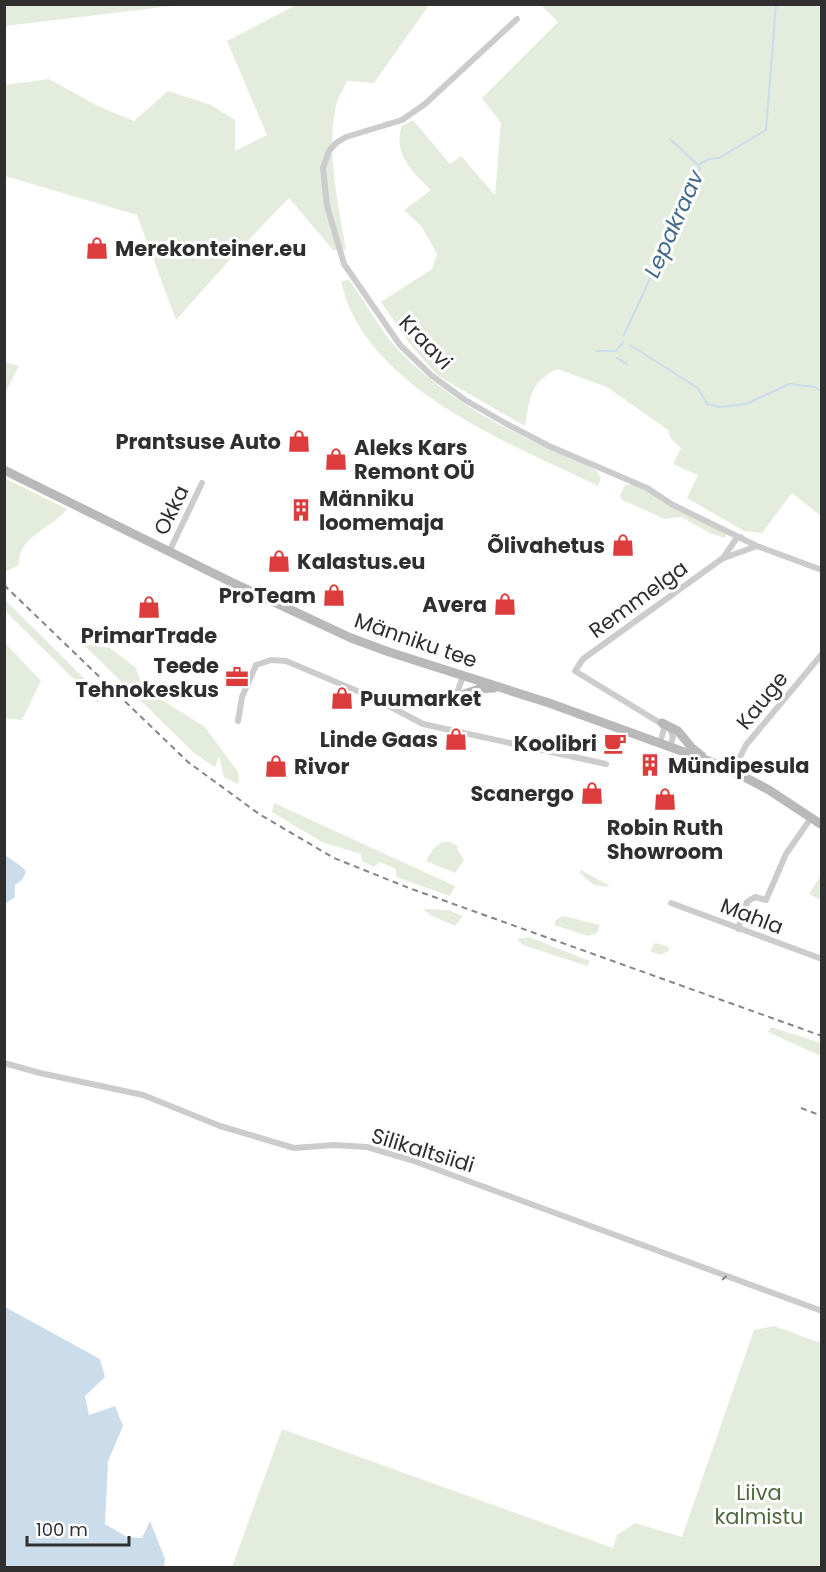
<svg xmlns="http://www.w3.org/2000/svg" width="826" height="1572" font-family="Poppins,sans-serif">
<rect width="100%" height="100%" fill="#fff"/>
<path fill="#e4ecde" d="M4,5L5,4L180,5L5,26Z
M296,5H429L374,83L347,81C344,88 339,95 337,102C325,148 338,203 346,249L333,250L289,198L233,256L176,320L137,215L5,176L4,85L49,79L98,106L134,121L168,91L211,105L235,120V151L267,135L227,41Z
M541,5H821V516L792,493L762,533L744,531L687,498L698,475L673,464L681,448L671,439L668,430L607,387L557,369C529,383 530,398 525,426L438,376L410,344L381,302L432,269L437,254L422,227L404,210L431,190C413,173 392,153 402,126L413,120L450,164L461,156L495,195L501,123L482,98L558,22Z
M349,280C366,302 382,333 399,351C453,406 521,438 591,467L597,471L601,478L598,486C511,444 363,387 341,281Z
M5,362L19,366L5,393L4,362Z
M4,478L67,509C51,530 17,536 19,565L5,572Z
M633,484L646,490L676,510L708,523L726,534L725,538L712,534L681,517L665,519L622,500L620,496L624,486Z
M5,600L94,688L99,704L5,611Z
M4,642L41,681L22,720L5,718Z
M83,644L110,648L136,668L143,688L205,727L238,772L239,781L238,784L224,777L219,756L215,767L194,753Z
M274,803L455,886L450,896L396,877V869L380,862L374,867L362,861L361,854L322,842L272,812Z
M442,842H450L458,846L457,849L464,860L455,873L426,861L433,849Z
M581,870L610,886C595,888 589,882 579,872Z
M821,875H822L821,900L809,894Z
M423,909L448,910L463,916L455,926L430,915Z
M563,916L600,925L597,933L588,936L554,925L556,920Z
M529,937L590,961L587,966L523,945L517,939Z
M655,943L668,946L669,951L660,955L650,951Z
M771,1027L821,1043V1056L768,1032Z
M774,1326L821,1343V1567H232L282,1429L613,1548L617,1535L635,1523L682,1537L754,1330Z"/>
<path fill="#cbdcea" d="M5,855L22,867L26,872L22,880L15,885V897L5,904Z
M5,1307L100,1359L105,1377L85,1396L89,1415L115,1406L123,1426L108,1461L105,1524L127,1537L142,1538L150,1521L165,1559L164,1567H5Z"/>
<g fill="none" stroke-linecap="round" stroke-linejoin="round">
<path stroke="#cbdcea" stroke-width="2" d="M670,139L698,165
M624,335L695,181L700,168L698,165L709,159L719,158L766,130L776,4
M630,345L698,388L707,404L720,407L746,404L789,384L815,387L822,392
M596,351H616L623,342
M617,358L627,364"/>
<path stroke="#ccc" stroke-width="6" d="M517,19L425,104L402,120L346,137L336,143L329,151L323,168L327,206L344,264L400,345L432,376L465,400L505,423L549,446L647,488L673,505L757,546L822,570
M169,552L202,483
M724,558L757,546
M374,698L423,724L606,764
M238,721L242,697L256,665L271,660L286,661L374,698L447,700L457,693L463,676
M660,743L664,729L662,723
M670,747L673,737L670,729L575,671L583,659L723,558L736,539L741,537
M733,771L746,745L822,654
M671,903L822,959
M738,929L747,902L755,897L766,900L786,854L811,818
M4,1063L40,1073L143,1095L220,1126L294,1148L334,1145L367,1147L411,1160L822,1311"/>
<path stroke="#b9b9b9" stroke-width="9" d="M4,470L229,581L351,638L389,652L549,703L706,760L733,771L769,790L822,825
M447,700L479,689L494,688
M662,723L678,731L692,748L702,756"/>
<path stroke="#848484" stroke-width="2" stroke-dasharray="6 4.5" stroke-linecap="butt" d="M4,585L188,762L259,814L334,858L409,888L822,1036
M801,1108L822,1116
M722,1280L730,1273"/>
</g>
<defs>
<g id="shop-bare" transform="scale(1.8)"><path d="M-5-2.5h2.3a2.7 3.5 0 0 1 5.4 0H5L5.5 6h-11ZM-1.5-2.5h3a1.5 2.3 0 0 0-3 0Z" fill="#dc3c3c" stroke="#fff" stroke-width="2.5" paint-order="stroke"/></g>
<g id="building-bare" transform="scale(1.8)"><path d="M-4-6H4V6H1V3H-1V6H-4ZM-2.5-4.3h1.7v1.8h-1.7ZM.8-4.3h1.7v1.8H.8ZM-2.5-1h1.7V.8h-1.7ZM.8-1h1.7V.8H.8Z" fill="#dc3c3c" stroke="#fff" stroke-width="2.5" paint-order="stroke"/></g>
<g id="office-bare" transform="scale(1.8)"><path d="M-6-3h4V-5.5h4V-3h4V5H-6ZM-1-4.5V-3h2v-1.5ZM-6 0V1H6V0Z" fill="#dc3c3c" stroke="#fff" stroke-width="2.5" paint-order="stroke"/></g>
<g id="cafe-bare" transform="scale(1.8)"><path d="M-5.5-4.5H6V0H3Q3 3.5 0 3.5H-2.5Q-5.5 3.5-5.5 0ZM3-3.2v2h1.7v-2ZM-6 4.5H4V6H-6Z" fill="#dc3c3c" stroke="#fff" stroke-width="2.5" paint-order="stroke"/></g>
</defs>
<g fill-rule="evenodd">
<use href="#shop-bare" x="97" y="248"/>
<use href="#shop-bare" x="299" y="441"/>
<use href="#shop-bare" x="336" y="459"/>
<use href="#building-bare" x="301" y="510"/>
<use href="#shop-bare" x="623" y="545"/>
<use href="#shop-bare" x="279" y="561"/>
<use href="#shop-bare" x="334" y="595"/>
<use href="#shop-bare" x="505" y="604"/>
<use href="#shop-bare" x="149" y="607"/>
<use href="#office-bare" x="237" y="677"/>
<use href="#shop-bare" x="342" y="698"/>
<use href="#shop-bare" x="456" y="739"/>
<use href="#cafe-bare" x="615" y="743"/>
<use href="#building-bare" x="650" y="765"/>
<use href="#shop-bare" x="276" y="766"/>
<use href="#shop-bare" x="592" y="793"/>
<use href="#shop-bare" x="665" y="799"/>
</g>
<g text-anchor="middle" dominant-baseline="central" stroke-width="6" stroke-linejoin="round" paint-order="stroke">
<g font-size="21" font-weight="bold" fill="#2f2f2f" stroke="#fff" text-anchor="end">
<text x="115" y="248" text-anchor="start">Merekonteiner.eu</text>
<text x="281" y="441">Prantsuse Auto</text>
<text x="354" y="447" text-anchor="start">Aleks Kars<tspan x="354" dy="24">Remont OÜ</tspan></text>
<text x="319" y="498" text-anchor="start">Männiku<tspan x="319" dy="24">loomemaja</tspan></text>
<text x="605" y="545">Õlivahetus</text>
<text x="297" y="561" text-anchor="start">Kalastus.eu</text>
<text x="316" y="595">ProTeam</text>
<text x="487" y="604">Avera</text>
<text x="149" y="635" text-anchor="middle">PrimarTrade</text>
<text x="219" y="665">Teede<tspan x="219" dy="24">Tehnokeskus</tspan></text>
<text x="360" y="698" text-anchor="start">Puumarket</text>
<text x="438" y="739">Linde Gaas</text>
<text x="597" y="743">Koolibri</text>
<text x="668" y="765" text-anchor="start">Mündipesula</text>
<text x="294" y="766" text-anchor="start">Rivor</text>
<text x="574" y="793">Scanergo</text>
<text x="665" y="827" text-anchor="middle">Robin Ruth<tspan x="665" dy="24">Showroom</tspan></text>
</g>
<g font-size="21" fill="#2f2f2f" stroke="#fff">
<text transform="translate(426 342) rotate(46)">Kraavi</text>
<text transform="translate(171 510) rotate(-64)">Okka</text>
<text transform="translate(638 599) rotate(-36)">Remmelga</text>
<text transform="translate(416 640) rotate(19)">Männiku tee</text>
<text transform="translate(762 700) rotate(-51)">Kauge</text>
<text transform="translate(752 916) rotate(21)">Mahla</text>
<text transform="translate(423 1150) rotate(17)">Silikaltsiidi</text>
</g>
<g font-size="21" fill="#4f693f" stroke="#fff">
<text x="759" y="1492">Liiva<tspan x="759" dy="24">kalmistu</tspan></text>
</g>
<g font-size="22" font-style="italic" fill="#416a8d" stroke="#fff">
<text transform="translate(674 224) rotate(-66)">Lepakraav</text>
</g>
</g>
<rect width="826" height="1572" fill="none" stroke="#2f2f2f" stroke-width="12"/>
<path d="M27 1536v9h102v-9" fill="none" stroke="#2f2f2f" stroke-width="3"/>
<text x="36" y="1536" font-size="18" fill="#2f2f2f" stroke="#ffffff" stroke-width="4.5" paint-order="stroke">100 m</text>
</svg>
